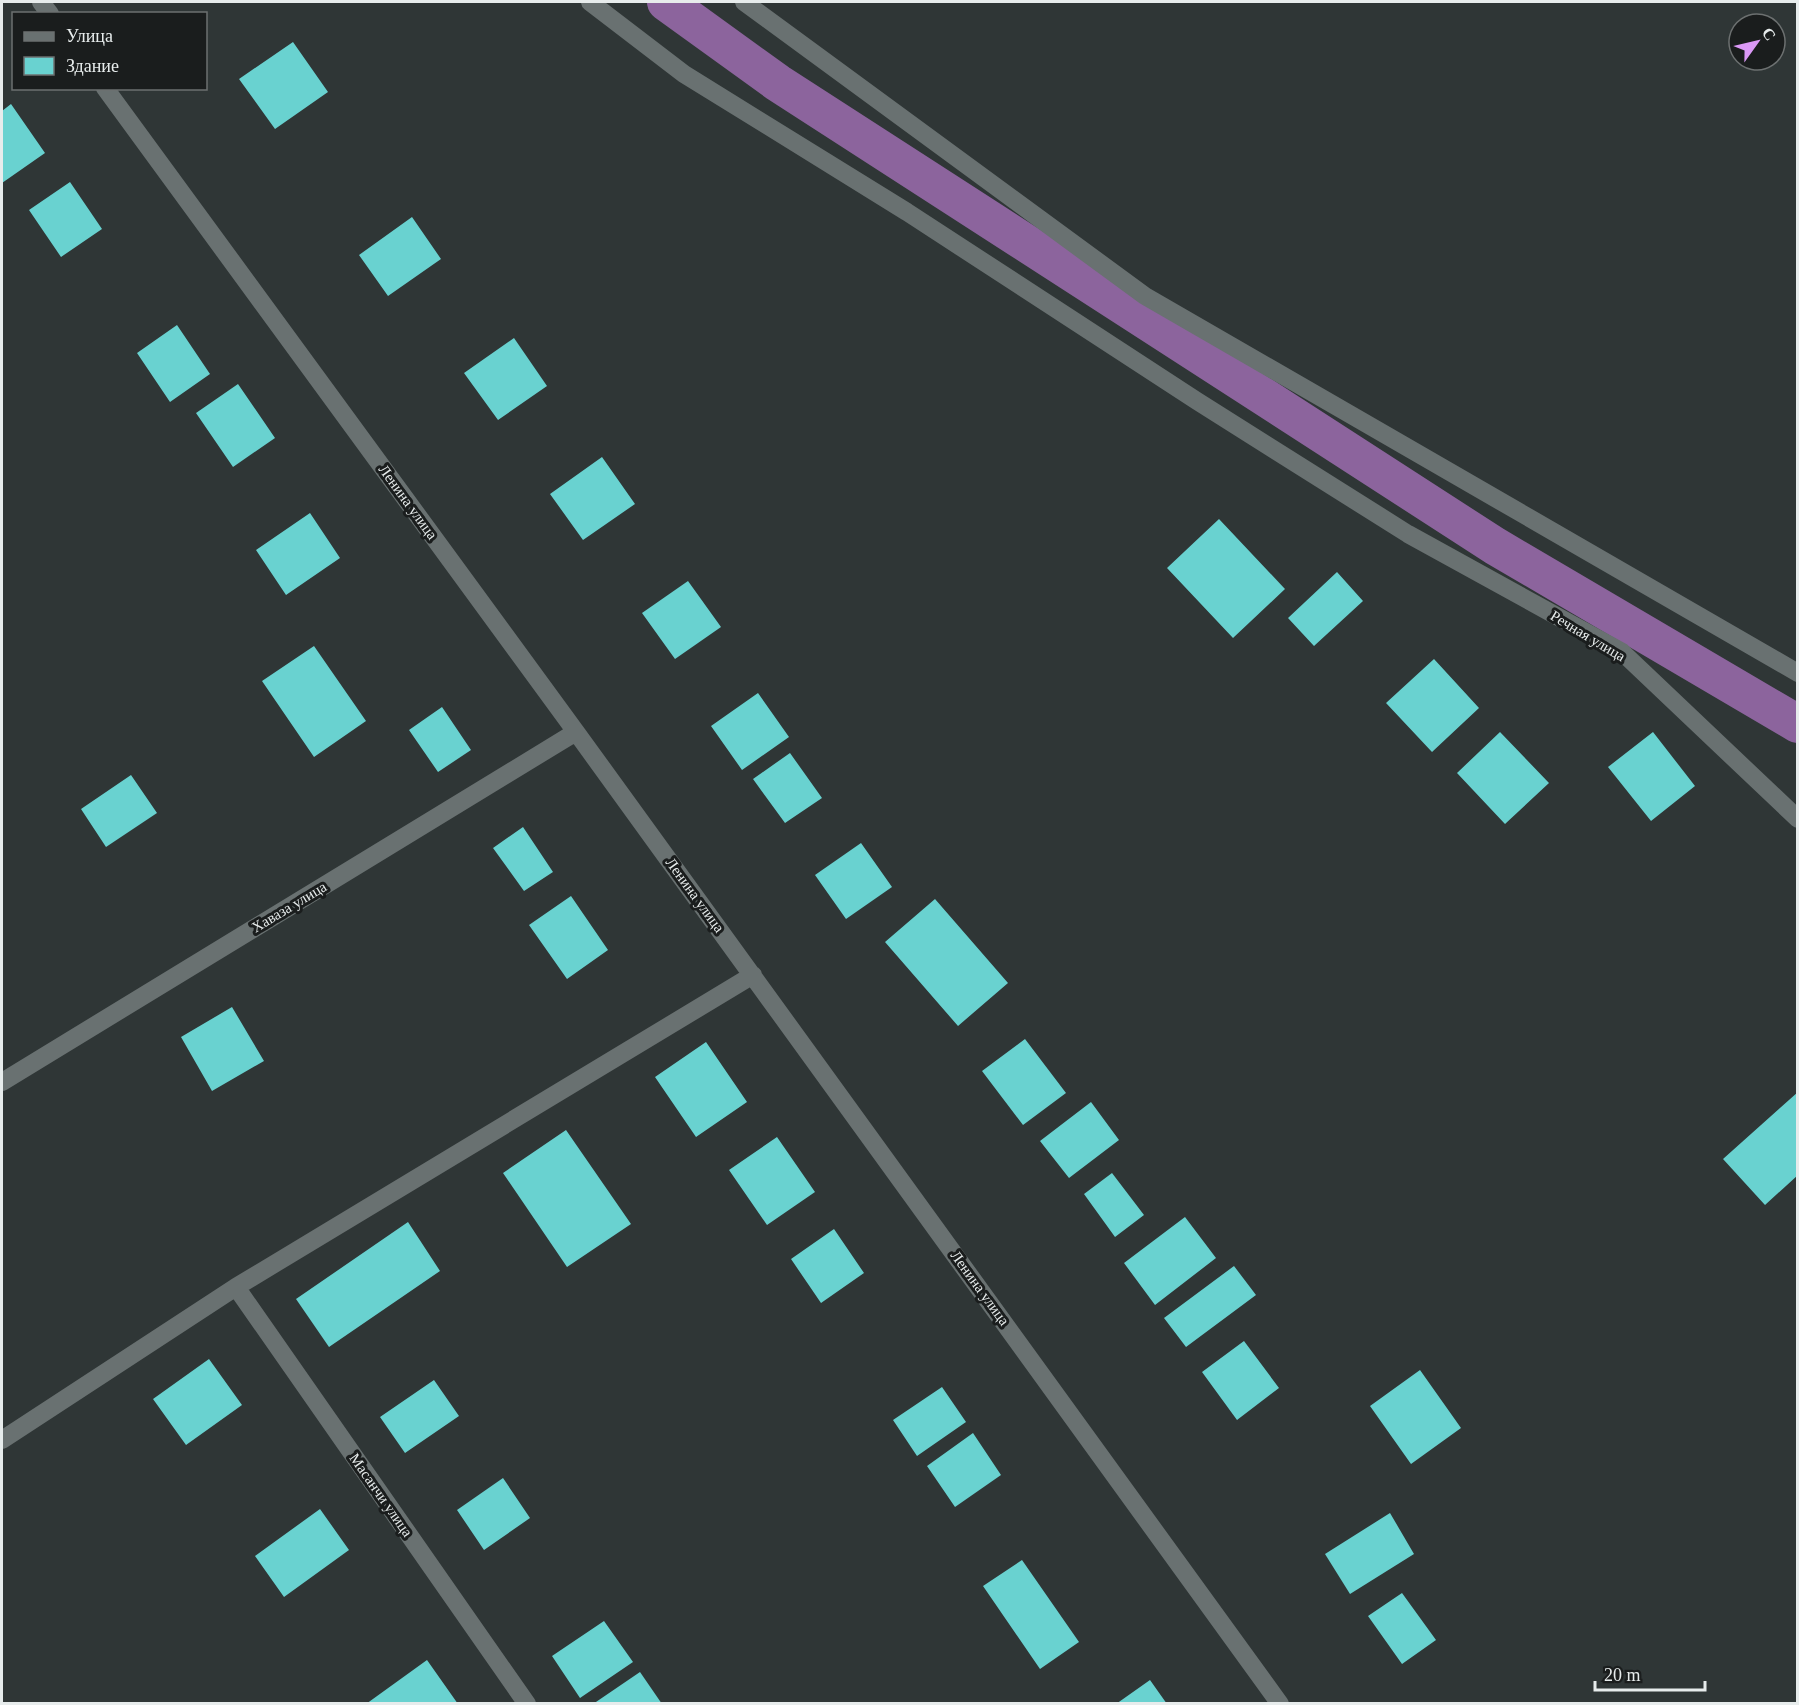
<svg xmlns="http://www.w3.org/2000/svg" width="1799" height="1705" font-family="'Times New Roman',serif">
<rect width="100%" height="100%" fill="#2f3636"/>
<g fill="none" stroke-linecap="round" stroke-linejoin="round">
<path stroke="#8c649d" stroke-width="38" d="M666,2L778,83L1495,546L1798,724"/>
</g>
<path fill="#69d2d0" d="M293,42L328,92L275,129L239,79Z
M11,104L45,153L2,183V111Z
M70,182L102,229L61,257L29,210Z
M412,217L441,259L388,296L359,255Z
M177,325L210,374L170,402L137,353Z
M514,338L547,386L498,420L464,373Z
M238,384L275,438L233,467L196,413Z
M602,457L635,504L583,540L550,494Z
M310,513L340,558L286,595L256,550Z
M1219,519L1285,589L1233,638L1167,568Z
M1337,572L1363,601L1314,646L1288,618Z
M688,581L721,627L675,659L642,613Z
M314,646L366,721L314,757L262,681Z
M1434,659L1479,708L1432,752L1386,703Z
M758,693L789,737L742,770L711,726Z
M442,707L471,750L438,772L409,730Z
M1500,732L1549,783L1505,824L1457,773Z
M1653,732L1695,786L1651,821L1608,767Z
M790,753L822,798L785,823L753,779Z
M131,775L157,813L106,847L81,809Z
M523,827L553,872L524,891L493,848Z
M861,843L892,887L846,919L815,875Z
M571,896L608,950L567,979L529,925Z
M935,899L1008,983L958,1026L885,942Z
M232,1007L264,1061L212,1091L181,1037Z
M1025,1039L1066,1093L1023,1125L982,1071Z
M706,1042L747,1102L696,1137L655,1077Z
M1798,1092V1175L1765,1205L1723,1159Z
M1091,1102L1119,1140L1069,1178L1040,1141Z
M566,1130L631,1224L567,1267L503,1173Z
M777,1137L815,1192L767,1225L729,1170Z
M1112,1173L1144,1215L1115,1237L1084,1194Z
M1185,1217L1216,1258L1155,1305L1124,1263Z
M408,1222L440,1271L329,1347L296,1299Z
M834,1229L864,1273L821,1303L791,1259Z
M1234,1266L1256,1295L1186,1347L1164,1318Z
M1244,1341L1279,1388L1237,1420L1202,1372Z
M209,1359L242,1405L186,1445L153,1399Z
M1420,1370L1461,1428L1411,1464L1370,1406Z
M434,1380L459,1416L405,1453L380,1417Z
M942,1387L966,1422L917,1456L893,1420Z
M973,1433L1001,1475L955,1507L927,1466Z
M503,1478L530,1518L484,1550L457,1510Z
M320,1509L349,1550L284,1597L255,1556Z
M1390,1513L1414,1554L1350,1594L1325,1554Z
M1022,1560L1079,1642L1040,1669L983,1586Z
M1402,1593L1436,1640L1402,1664L1368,1616Z
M604,1621L633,1662L580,1698L552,1656Z
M427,1660L458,1704H366Z
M640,1672L662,1704H593Z
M1150,1680L1167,1704H1116Z"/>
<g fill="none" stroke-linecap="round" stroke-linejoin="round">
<path stroke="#697171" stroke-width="18" d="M41,2L50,14
M590,2L684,74L907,212L1197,401L1408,534L1622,652L1798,819
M744,2L1145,296L1798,673
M105,88L576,732L1280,1704
M2,1082L576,732
M236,1287L527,1704
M2,1440L236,1287L753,975"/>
</g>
<g text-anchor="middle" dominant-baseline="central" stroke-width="6" stroke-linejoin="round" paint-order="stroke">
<g font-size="15" fill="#e7ecec" stroke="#1a1d1d">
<text transform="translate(408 502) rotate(54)">Ленина улица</text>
<text transform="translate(1588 636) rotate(31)">Речная улица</text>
<text transform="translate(695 895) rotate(54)">Ленина улица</text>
<text transform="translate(289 907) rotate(-31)">Хаваза улица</text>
<text transform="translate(980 1288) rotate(54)">Ленина улица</text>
<text transform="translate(381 1495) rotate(55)">Масанчи улица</text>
</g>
</g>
<rect width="1799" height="1705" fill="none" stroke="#e7ecec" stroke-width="6"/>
<rect x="12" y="12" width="195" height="78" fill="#1a1d1d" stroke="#6c7070" stroke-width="1.5"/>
<rect x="24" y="32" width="30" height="9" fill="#697171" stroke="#6c7070" stroke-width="1.5"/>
<text x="66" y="42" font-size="18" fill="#e7ecec">Улица</text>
<rect x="24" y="57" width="30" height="18" fill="#69d2d0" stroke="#6c7070" stroke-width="1.5"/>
<text x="66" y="72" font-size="18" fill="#e7ecec">Здание</text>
<g transform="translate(1757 42) rotate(56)"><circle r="28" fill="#1a1d1d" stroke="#6c7070" stroke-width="1.5"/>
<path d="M0-4.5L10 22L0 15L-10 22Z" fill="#db99f6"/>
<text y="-9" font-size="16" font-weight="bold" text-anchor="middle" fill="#e7ecec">С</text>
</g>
<path d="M1595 1681v9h110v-9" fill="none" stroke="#e7ecec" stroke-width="3"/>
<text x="1604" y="1681" font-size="18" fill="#e7ecec" stroke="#1a1d1d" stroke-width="4.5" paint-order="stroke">20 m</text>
</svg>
